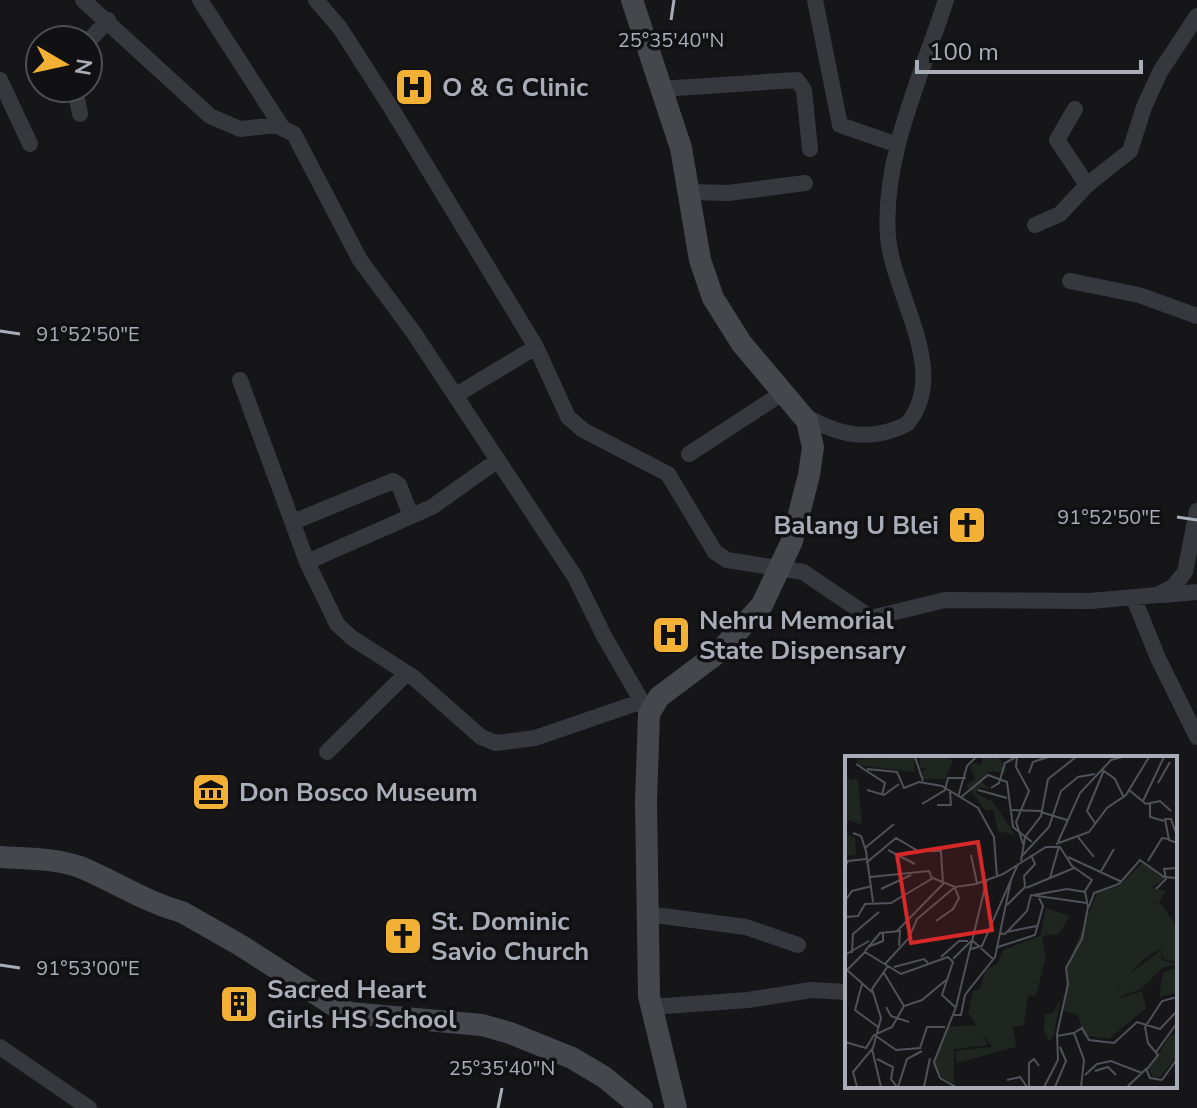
<svg xmlns="http://www.w3.org/2000/svg" width="1197" height="1108" font-family="'Nunito Sans',sans-serif">
<rect width="100%" height="100%" fill="#161618"/>
<g fill="none" stroke-linecap="round" stroke-linejoin="round">
<path stroke="#37383d" stroke-width="16" d="M83,0L210,116L240,129L276,125L294,134L360,260L414,333L575,577L604,636L649,714
M200,0L282,127
M316,0L340,28L390,106L536,347L568,417L583,430L668,474L715,552L727,560L803,572L871,618L945,600L1090,601L1157,595L1173,587L1185,572L1197,511
M815,0L840,125L898,145
M88,42L108,20
M0,80L30,144
M75,88L80,114
M661,89L797,80L804,90L810,149
M1075,109L1057,140L1087,185
M688,192L728,193L805,183
M1035,225L1060,214L1087,185L1130,151L1144,107L1160,72L1197,16
M1070,281L1139,295L1197,316
M240,380L307,562L337,624L352,638L413,677L481,737L496,743L535,738L640,702
M456,395L536,347
M803,415C838,435 870,443 907,424C951,372 893,295 888,237C882,157 922,75 946,0
M689,454L784,392
M293,522L393,481L399,485L411,516
M307,562L432,507L498,460
M1163,595L1197,592
M1134,599L1158,658L1197,737
M327,752L407,673
M647,914L746,927L798,945
M651,1007L748,1000L811,990L847,992
M0,1047L89,1108"/>
<path stroke="#45474d" stroke-width="22" d="M632,0L681,148L700,260L713,298L742,344L807,421L813,447L809,475L792,541L762,605L719,652L659,697L649,714L646,801L649,996L676,1108
M0,857C26,859 55,858 80,867C114,881 145,902 182,912L240,945L338,1008L350,1013L482,1025L510,1033L572,1058L604,1077L642,1108"/>
</g>
<path fill="none" stroke="#a8adb8" stroke-width="3" d="M671,20L674,0M0,331L20,334M1177,517L1197,520M0,965L20,968M498,1108L502,1088"/>
<defs>
<g id="hospital-square" transform="scale(2)"><rect x="-9" y="-9" width="18" height="18" rx="4" fill="#f2b134" stroke="#111113"/><path d="M-5-5h3v3.5h4V-5h3V5h-3V1.5h-4V5h-3Z" fill="#111"/></g>
<g id="church-square" transform="scale(2)"><rect x="-9" y="-9" width="18" height="18" rx="4" fill="#f2b134" stroke="#111113"/><path d="M-1.2-6h2.4v3.5h3.3v2.4h-3.3V6h-2.4V-.1h-3.3v-2.4h3.3Z" fill="#111"/></g>
<g id="museum-square" transform="scale(2)"><rect x="-9" y="-9" width="18" height="18" rx="4" fill="#f2b134" stroke="#111113"/><path d="M0-6L6-3V-2H-6V-3ZM-5-1h2V3h-2ZM-1-1h2V3h-2ZM3-1h2V3H3ZM-6 4H6V6H-6Z" fill="#111"/></g>
<g id="building-square" transform="scale(2)"><rect x="-9" y="-9" width="18" height="18" rx="4" fill="#f2b134" stroke="#111113"/><path d="M-4-6H4V6H1V3H-1V6H-4ZM-2.5-4.3h1.7v1.8h-1.7ZM.8-4.3h1.7v1.8H.8ZM-2.5-1h1.7V.8h-1.7ZM.8-1h1.7V.8H.8Z" fill="#111"/></g>
</defs>
<g fill-rule="evenodd">
<use href="#hospital-square" x="414" y="87"/>
<use href="#church-square" x="967" y="525"/>
<use href="#hospital-square" x="671" y="635"/>
<use href="#museum-square" x="211" y="792"/>
<use href="#church-square" x="403" y="936"/>
<use href="#building-square" x="239" y="1004"/>
</g>
<g text-anchor="middle" dominant-baseline="central" stroke-width="7" stroke-linejoin="round" paint-order="stroke">
<g font-size="26" font-weight="bold" fill="#a8adb8" stroke="#111113" text-anchor="start">
<text x="442" y="87">O &amp; G Clinic</text>
<text x="939" y="525" text-anchor="end">Balang U Blei</text>
<text x="699" y="620">Nehru Memorial<tspan x="699" dy="30">State Dispensary</tspan></text>
<text x="239" y="792">Don Bosco Museum</text>
<text x="431" y="921">St. Dominic<tspan x="431" dy="30">Savio Church</tspan></text>
<text x="267" y="989">Sacred Heart<tspan x="267" dy="30">Girls HS School</tspan></text>
</g>
</g>
<g transform="translate(845 756)">
<rect width="332" height="332" fill="#161618"/>
<path d="M316,194L317,204L331,208L317,212L296,233L276,240L273,231L278,223ZM325,279H332V300L315,321H308L304,313Z" fill="#1e261f"/>
<path d="M70,1L69,16L13,9L12,3ZM75,1H103L108,5L100,23H79L73,17L83,13L74,12ZM138,1H152L161,9L160,17L144,15L137,26L145,33L134,31L131,37L148,46L170,79L153,75L148,53L141,55L121,29L130,23L125,10L131,6L135,10ZM0,15L5,24L13,23L17,69L3,64L1,77L10,82L11,99L0,100ZM298,106L319,123L306,132L321,135L314,146L332,170V206L318,203L316,192L299,203L272,231L277,242L297,235L301,252L264,283L238,279L233,259L219,255L223,208L252,137L274,130ZM201,152L225,160L214,178L197,180L201,201L191,240L183,239L179,269L168,271L171,291L112,307L110,295L147,291L123,257L128,235L135,233L140,215L153,207L158,194L195,180ZM332,212V237L314,241L318,216ZM215,243L209,280L204,285L199,275L200,258L208,257Z" fill="#1e261f"/>
<path d="M133,269L143,289L109,293V328L96,321L88,309L102,271Z" fill="#1e261f"/>
<path fill="none" stroke="#505258" stroke-width="2" d="M70,1L78,25M172,1L171,11L184,35L171,66L178,88M11,8L40,27L37,39M22,13L52,16L59,32L74,26L97,30L133,52L149,81L152,121M259,15L270,23L279,42M184,17L188,6L203,1M313,27L325,6M146,32L154,27L160,7L171,1M22,34L39,39L54,28M133,34L162,42M284,34L301,48L315,45L326,55M113,41L122,10L131,1M115,42L143,19L162,26L168,71L187,86M298,45L319,1M77,48L100,34L103,22H121M305,48V61L319,65M92,49H106L105,36M167,54L197,55M196,56L222,64M250,67L242,55L259,14M8,77L16,80L21,95L28,146M332,80L326,63H320L324,84L332,87M233,81L249,101M213,86L235,37L266,4L278,1M211,88L244,76L262,52L281,39L304,1M20,92L49,68M43,94L70,108M126,99L132,127M176,101L204,71L216,35L233,21L250,18M223,101L277,126M176,105L180,81L196,60L203,23L231,1M303,105L317,82L324,83M21,107L51,82L73,95H96L98,128L52,175M0,111L3,105L21,103M255,117L269,93M25,121L84,115L87,123M205,122L214,90M181,132L229,112M36,133L66,119M311,133L321,123L319,113L332,112M189,139L222,133L240,136M0,145L7,135L27,130M162,149L180,131L179,120L190,108L186,99M244,151L249,137L274,128L295,104L319,121L332,122M0,161L13,160L20,148L46,147L88,122L110,131L131,128L158,118L201,91H215L227,110L247,124L240,135L243,151L237,183L221,212L223,228L212,278L213,304L199,331M91,165L108,153L114,142L110,132M161,176L192,170M154,177L160,178L182,155L186,139L242,147M127,184L148,203M23,191L38,185V177M153,191L190,179L198,150L194,142M126,193L137,190L173,108M20,195L35,177L55,175L54,190M7,197L8,178L34,156M0,199L24,185M96,201L114,185H123M108,203L126,185M40,208L64,182L72,163L110,131M49,211L79,203L83,207M2,214L28,237M0,216L20,196L56,218L103,201L108,206L97,239L110,251M39,217L59,250M17,228L10,254L33,271M41,251L46,260L64,266M108,259H116L120,239L150,201L166,124M229,277L237,272L244,284L269,287L292,266L315,273L332,255M31,280L51,294L75,292L82,271H100M212,280L229,277L239,304L236,331M0,286L21,292L29,279L47,271L59,250L77,244L101,224M27,293L36,331M311,296L332,267M32,303L48,311L46,323L52,331M302,313L313,299L303,287L300,271L317,245L332,241M250,315L263,311L271,319M240,319L252,308L266,305L297,317M162,324L175,321L182,331M317,324L332,303M12,331L8,316L28,292L36,262L27,233L43,210M53,331L62,303L77,295M79,331L85,302M111,331L95,322L89,306L111,251L142,123M184,331V307L189,303L194,310M210,331L221,305L215,291M282,331L301,313L305,322L317,324"/>
<path fill="#d62828" fill-opacity="0.15" stroke="#d62828" stroke-width="4" d="M133,86L147,174L66,187L52,99Z"/>
<rect width="332" height="332" fill="none" stroke="#a8adb8" stroke-width="4"/>
</g>
<g font-size="20" text-anchor="middle" fill="#a8adb8" stroke="#111113" stroke-width="7" stroke-linejoin="round" paint-order="stroke">
<text x="671" y="47">25°35'40"N</text>
<text x="88" y="341">91°52'50"E</text>
<text x="1109" y="524">91°52'50"E</text>
<text x="88" y="975">91°53'00"E</text>
<text x="502" y="1075">25°35'40"N</text>
</g>
<g transform="translate(64 64) rotate(99)"><circle r="38" fill="#111113" stroke="#4d4f55" stroke-width="2"/>
<path d="M0-6L14 30L0 20L-14 30Z" fill="#f2b134"/>
<text y="-12" font-size="22" font-weight="bold" text-anchor="middle" fill="#a8adb8">N</text>
</g>
<path d="M917 60v12h224v-12" fill="none" stroke="#a8adb8" stroke-width="4"/>
<text x="929" y="60" font-size="24" fill="#a8adb8" stroke="#111113" stroke-width="6" paint-order="stroke">100 m</text>
</svg>
